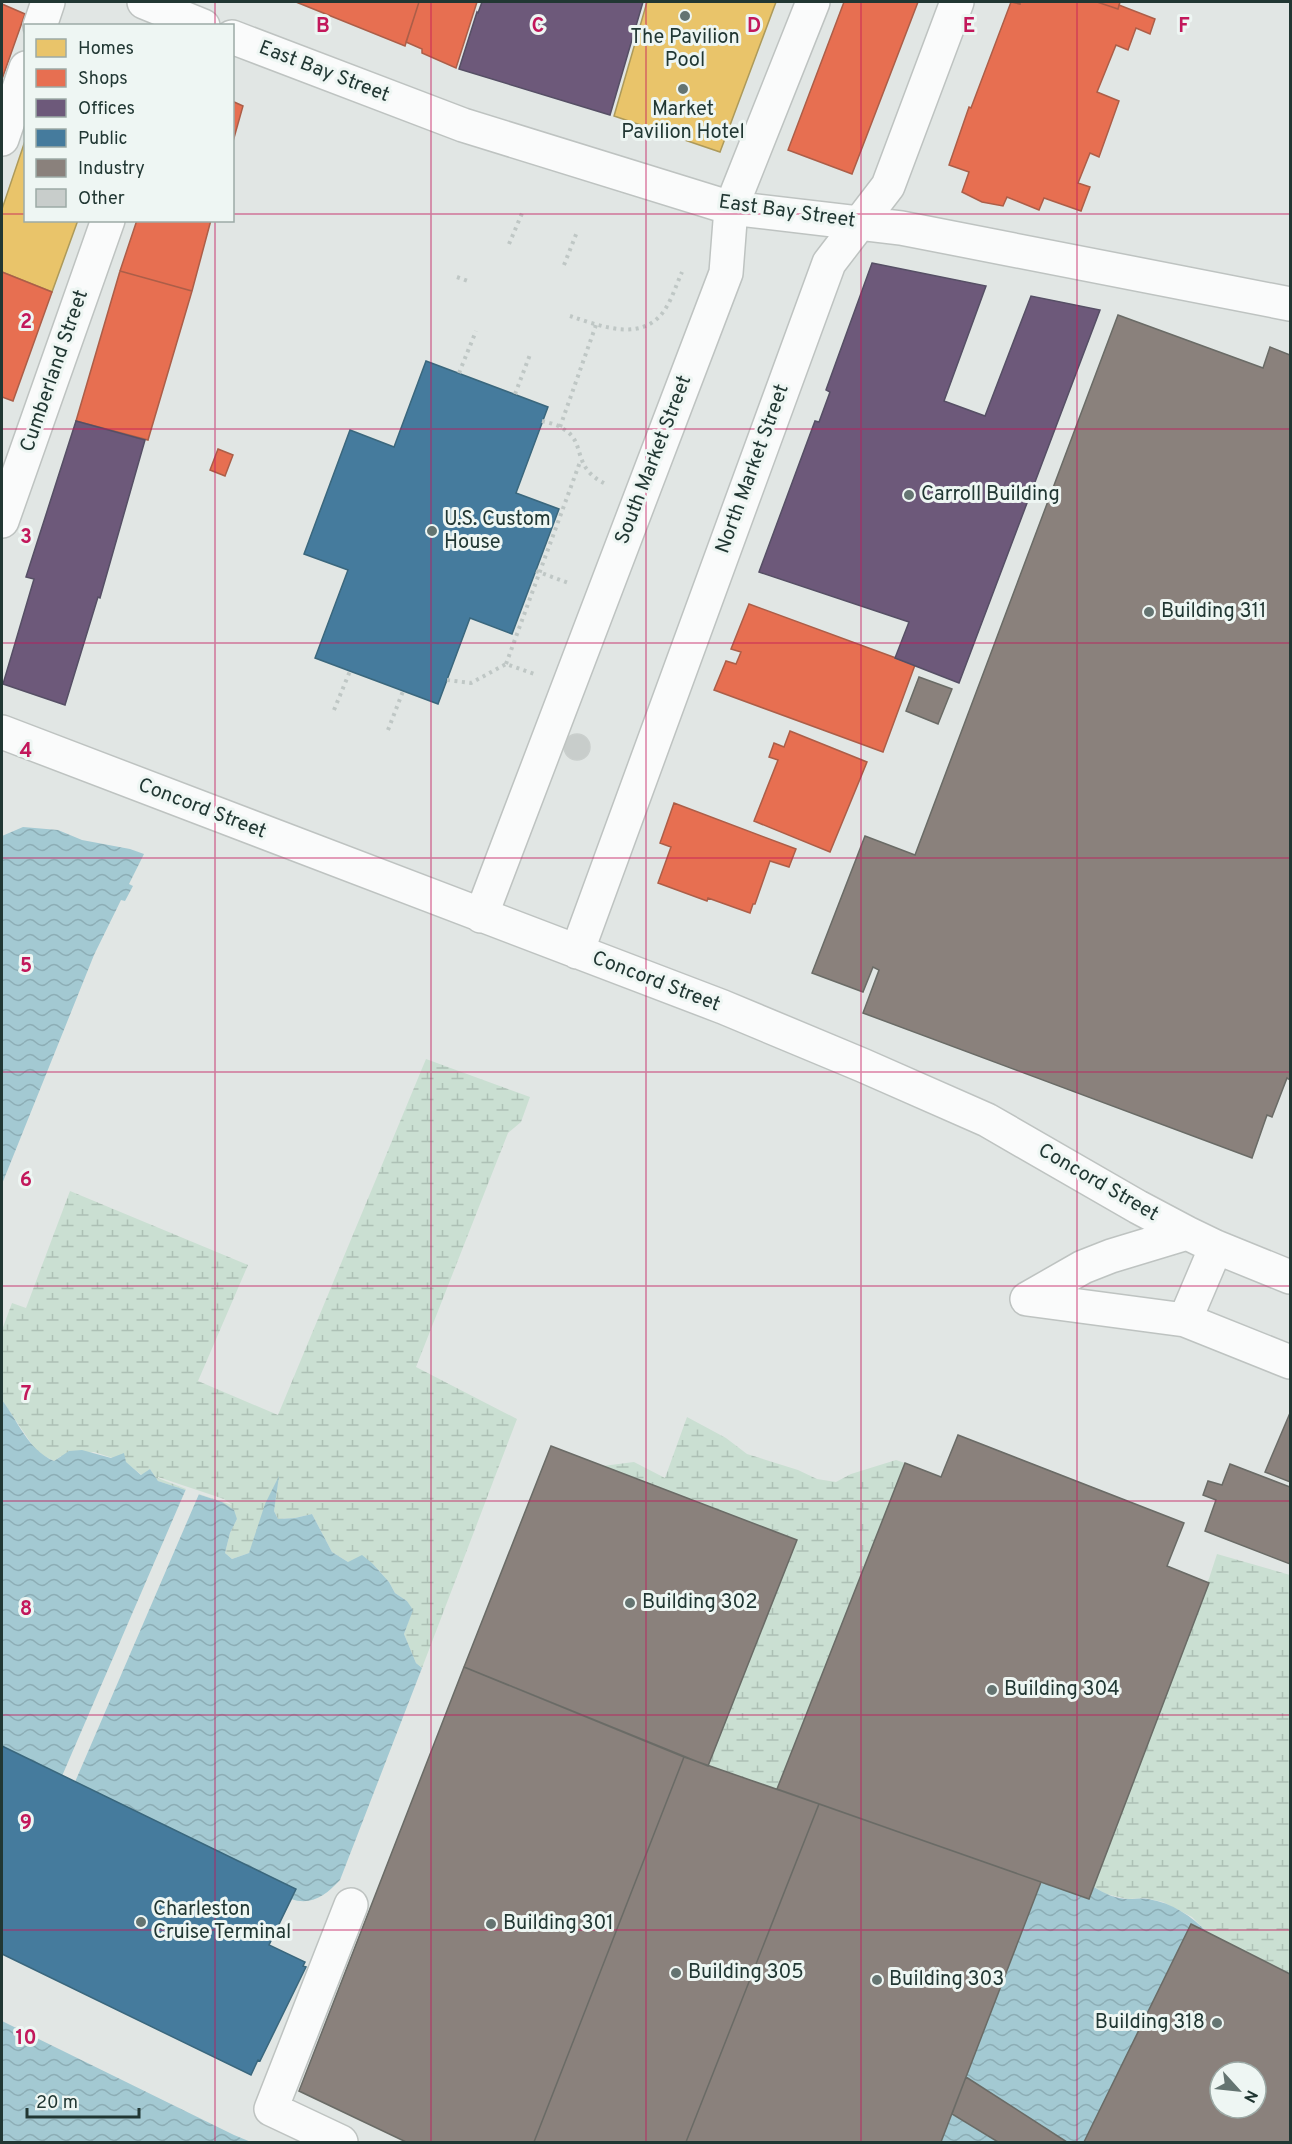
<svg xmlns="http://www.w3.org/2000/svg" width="1292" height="2144" font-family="Overpass,sans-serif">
<defs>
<pattern id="wetland-marsh" width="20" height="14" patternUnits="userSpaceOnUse" patternTransform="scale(1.5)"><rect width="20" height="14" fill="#cadfd2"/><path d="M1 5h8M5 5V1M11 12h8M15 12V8" fill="none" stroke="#adc0b5"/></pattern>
<pattern id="water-waves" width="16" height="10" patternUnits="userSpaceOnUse" patternTransform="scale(1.5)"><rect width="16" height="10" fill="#a3c9d2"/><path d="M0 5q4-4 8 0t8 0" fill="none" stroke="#8cadb5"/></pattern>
</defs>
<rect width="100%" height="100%" fill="#e1e6e4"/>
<path fill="url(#wetland-marsh)" d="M426,1059L530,1097L521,1122L508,1133L416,1367L517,1419L422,1668L416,1663L404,1634L412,1611L407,1601L395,1593L389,1582L373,1564L348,1562L332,1552L312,1514L295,1518L278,1519L274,1511L278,1480L249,1553L232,1559L225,1553L230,1533L237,1519L222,1502L158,1481L150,1469L142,1475L125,1462L94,1452L61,1456L54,1461L37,1452L2,1400V1330L12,1303L26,1308L70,1191L248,1265L198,1381L278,1415Z
M687,1417L726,1438L747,1454L798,1470L817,1479L836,1482L851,1474L896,1460L905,1463L777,1789L708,1766L796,1540L603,1466L634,1462L665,1478Z
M1217,1554L1290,1575V1974L1208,1933L1192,1917L1163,1902L1145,1898L1128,1899L1106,1894L1094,1887L1205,1591Z"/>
<path fill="url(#water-waves)" d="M23,827L58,830L82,840L130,849L144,854L129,884L133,886L125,901L121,900L94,955L2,1184V836Z
M2,1400C18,1421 28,1450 54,1461L69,1451L82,1450L111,1458L124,1453L126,1462L141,1475L150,1469L158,1481L222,1502L234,1510L237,1519L230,1533L225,1553L232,1559L249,1553L265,1504L279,1476L274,1511L278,1519L295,1518L312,1514L332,1552L348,1562L362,1555L373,1564L389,1582L395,1593L407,1601L413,1610L404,1634L416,1663L422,1668L340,1880C326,1895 312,1906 291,1899L295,1889L2,1746Z
M1041,1882L1089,1899L1094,1887C1105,1894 1116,1899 1129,1899C1136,1899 1142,1898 1148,1899C1173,1903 1191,1916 1208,1933L1191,1925L1084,2142H1067L966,2077Z
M2,2021L234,2135L251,2142H2Z
M952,2114L998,2142H941Z"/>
<path fill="#e1e6e4" d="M158,1477L224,1499L232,1505L199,1494L75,1782L62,1776L186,1489L158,1478Z"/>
<path fill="#e9c46a" stroke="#ad9a5a" stroke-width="1.5" d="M647,2H776L720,152L614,116Z
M26,138V220H78L52,292L2,272V209Z"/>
<path fill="#e76f51" stroke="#ac5e48" stroke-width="1.5" d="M296,2H419L405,46Z
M419,2H477L456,68L422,53V49L406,42Z
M844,2H918L852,174L788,150Z
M1011,2L1020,4V2H1097L1118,9L1119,5L1155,19L1150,34L1136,28L1128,50L1116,45L1097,92L1119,101L1099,157L1090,153L1078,183L1090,187L1081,211L1044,198L1039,210L1007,197L1003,206L982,202L962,192L969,172L949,165L969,107L971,108Z
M1097,2H1120L1118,9Z
M2,4L25,14L2,79Z
M232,101L243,106L232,145Z
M137,220H211L192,291L120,271Z
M120,271L192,291L148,440L76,421Z
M2,272L52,292L13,401L2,397Z
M218,449L233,455L225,476L210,470Z
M749,604L915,665L883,752L714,690L726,661L736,664L741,652L731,649Z
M790,731L867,762L830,852L754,821L778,760L769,757L774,743L784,747Z
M674,803L796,849L789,867L770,861L755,904H753L750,913L708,898L707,901L658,883L671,847L660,843Z"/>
<path fill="#6d597a" stroke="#564f65" stroke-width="1.5" d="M482,2H643L610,115L459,69L477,12L478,13Z
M872,263L986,286L944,401L985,416L1031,296L1100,310L959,683L895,658L909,622L759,572L815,421L819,422L830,392L826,390Z
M76,421L145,440L100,598L98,597L65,705L3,684L34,579L26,577Z"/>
<path fill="#457b9d" stroke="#3a677d" stroke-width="1.5" d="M426,361L548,407L516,493L559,509L512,634L470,618L438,704L315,658L348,570L304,554L350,430L394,447Z
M2,1746L296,1889L269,1945L305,1962L303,1966L306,1967L260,2061L258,2060L251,2075L2,1954Z"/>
<path fill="#8a817c" stroke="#6a6b66" stroke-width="1.5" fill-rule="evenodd" d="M1118,315L1263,368L1270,347L1290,355V1080L1287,1078L1272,1117L1267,1115L1252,1158L863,1013L879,970L873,967L863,992L812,973L865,836L915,855Z
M919,677L952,689L938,724L906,711Z
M1290,1413V1482L1265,1472Z
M958,1435L1184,1523L1167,1566L1209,1583L1089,1899L777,1789L905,1463L941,1477Z
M551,1446L797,1540L708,1766L464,1667Z
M1230,1464L1290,1487V1564L1205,1531L1216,1500L1203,1495L1208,1481L1222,1485Z
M464,1667L684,1757L534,2142H406L299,2091Z
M684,1757L819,1804L686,2142H534Z
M819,1804L1041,1882L941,2142H686Z
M1191,1924L1290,1974V2142H1084ZM1220,2072H1256V2108H1220Z
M966,2077L1067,2142H998L952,2114Z"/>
<path fill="#c8cdcb" stroke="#cacfcd" stroke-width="1.5" d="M564 747a13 13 0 1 1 26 0a13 13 0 1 1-26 0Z"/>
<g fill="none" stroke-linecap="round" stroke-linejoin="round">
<g stroke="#bec3c1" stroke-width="36">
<path id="minor" d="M144,2L203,26
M40,26L48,2
M232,37L463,125L731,208L901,228L1290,304
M2,139L26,68
M2,521L108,220
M2,732L723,1007L862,1065L987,1120L1138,1207L1187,1233L1216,1247L1290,1277
M481,916L726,273L731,208L813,2
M577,952L829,263L888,186L957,2
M1187,1233L1111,1256L1083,1267L1027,1299L1185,1320L1216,1247
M1185,1320L1290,1362
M341,2142L271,2109L351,1905"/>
</g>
<path stroke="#bfc7c5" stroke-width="4" stroke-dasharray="3 4.5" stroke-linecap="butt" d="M509,244L523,211
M564,265L577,232
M457,277L468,281
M570,316C603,327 646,344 667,306C673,296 677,283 682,272
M459,373L476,331
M515,394L531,352
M542,421C550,423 559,425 565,430C587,444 570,468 608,485
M560,427L596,325
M536,571L571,584
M506,664L580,462
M447,680L471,683L506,664L537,675
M334,710L350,671
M388,730L403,691"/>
<use href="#minor" stroke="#fafbfb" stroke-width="33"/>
</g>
<path fill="none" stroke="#c2185b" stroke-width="1.5" stroke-opacity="0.55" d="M215,2V26M431,2V2142M646,2V2142M861,2V2142M1077,2V2142M2,214H26M232,214H1290M215,220V2142M2,429H1290M2,643H1290M2,858H1290M2,1072H1290M2,1286H1290M2,1501H1290M2,1715H1290M2,1930H1290"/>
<g fill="#647471" stroke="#eef6f3" stroke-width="2">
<circle cx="685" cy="16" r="6"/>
<circle cx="683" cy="89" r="6"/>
<circle cx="909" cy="495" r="6"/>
<circle cx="432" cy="531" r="6"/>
<circle cx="1149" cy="612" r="6"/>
<circle cx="630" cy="1603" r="6"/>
<circle cx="992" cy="1690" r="6"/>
<circle cx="141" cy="1922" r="6"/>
<circle cx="491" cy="1924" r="6"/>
<circle cx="676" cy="1973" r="6"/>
<circle cx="877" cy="1980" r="6"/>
<circle cx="1217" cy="2023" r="6"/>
</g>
<g text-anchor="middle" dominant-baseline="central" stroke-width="6" stroke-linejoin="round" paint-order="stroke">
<g font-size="20" fill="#213733" stroke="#eef6f3" text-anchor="start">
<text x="685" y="38" text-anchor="middle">The Pavilion<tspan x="685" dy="23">Pool</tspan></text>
<text x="683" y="110" text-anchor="middle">Market<tspan x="683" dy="23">Pavilion Hotel</tspan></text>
<text x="921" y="495">Carroll Building</text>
<text x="444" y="520">U.S. Custom<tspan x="444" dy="23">House</tspan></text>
<text x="1161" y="612">Building 311</text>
<text x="642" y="1603">Building 302</text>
<text x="1004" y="1690">Building 304</text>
<text x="153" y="1910">Charleston<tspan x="153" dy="23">Cruise Terminal</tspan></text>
<text x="503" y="1924">Building 301</text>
<text x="688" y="1973">Building 305</text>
<text x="889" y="1980">Building 303</text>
<text x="1205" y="2023" text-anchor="end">Building 318</text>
</g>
<g font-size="20" fill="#213733" stroke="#eef6f3">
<text transform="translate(324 72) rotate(21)">East Bay Street</text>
<text transform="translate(787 212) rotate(8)">East Bay Street</text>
<text transform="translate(55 371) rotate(-71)">Cumberland Street</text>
<text transform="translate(654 460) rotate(-69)">South Market Street</text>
<text transform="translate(753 469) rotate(-70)">North Market Street</text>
<text transform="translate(202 809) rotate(21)">Concord Street</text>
<text transform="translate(656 982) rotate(21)">Concord Street</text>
<text transform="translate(1098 1183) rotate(30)">Concord Street</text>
</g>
</g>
<g font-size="20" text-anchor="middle" font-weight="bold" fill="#c2185b" stroke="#eef6f3" stroke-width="6" stroke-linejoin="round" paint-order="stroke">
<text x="323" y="32">B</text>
<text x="538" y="32">C</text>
<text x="754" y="32">D</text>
<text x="969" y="32">E</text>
<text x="1184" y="32">F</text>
<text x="26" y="328">2</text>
<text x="26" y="543">3</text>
<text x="26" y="757">4</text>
<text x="26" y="972">5</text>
<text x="26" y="1186">6</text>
<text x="26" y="1400">7</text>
<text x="26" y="1615">8</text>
<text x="26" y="1829">9</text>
<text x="26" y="2044">10</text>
</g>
<rect width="1292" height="2144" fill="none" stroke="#213733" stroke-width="6"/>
<rect x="24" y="24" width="210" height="198" fill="#eef6f3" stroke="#9caaa6" stroke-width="1.5"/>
<rect x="36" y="39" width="30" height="18" fill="#e9c46a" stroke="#9caaa6" stroke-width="1.5"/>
<text x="78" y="54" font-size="18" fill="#213733">Homes</text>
<rect x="36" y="69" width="30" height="18" fill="#e76f51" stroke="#9caaa6" stroke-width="1.5"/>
<text x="78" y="84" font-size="18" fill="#213733">Shops</text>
<rect x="36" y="99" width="30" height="18" fill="#6d597a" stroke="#9caaa6" stroke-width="1.5"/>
<text x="78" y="114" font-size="18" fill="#213733">Offices</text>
<rect x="36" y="129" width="30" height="18" fill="#457b9d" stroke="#9caaa6" stroke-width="1.5"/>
<text x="78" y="144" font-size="18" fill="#213733">Public</text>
<rect x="36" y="159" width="30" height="18" fill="#8a817c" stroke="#9caaa6" stroke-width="1.5"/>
<text x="78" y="174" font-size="18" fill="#213733">Industry</text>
<rect x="36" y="189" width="30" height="18" fill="#c8cdcb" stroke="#9caaa6" stroke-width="1.5"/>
<text x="78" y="204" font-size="18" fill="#213733">Other</text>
<g transform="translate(1238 2090) rotate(117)"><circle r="28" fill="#eef6f3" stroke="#9caaa6" stroke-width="1.5"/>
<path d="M0-4.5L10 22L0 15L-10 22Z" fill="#647471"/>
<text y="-9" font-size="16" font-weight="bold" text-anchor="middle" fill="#213733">N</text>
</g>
<path d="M27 2108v9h112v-9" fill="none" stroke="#213733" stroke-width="3"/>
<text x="36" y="2108" font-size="18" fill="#213733" stroke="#eef6f3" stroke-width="4.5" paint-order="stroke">20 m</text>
</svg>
